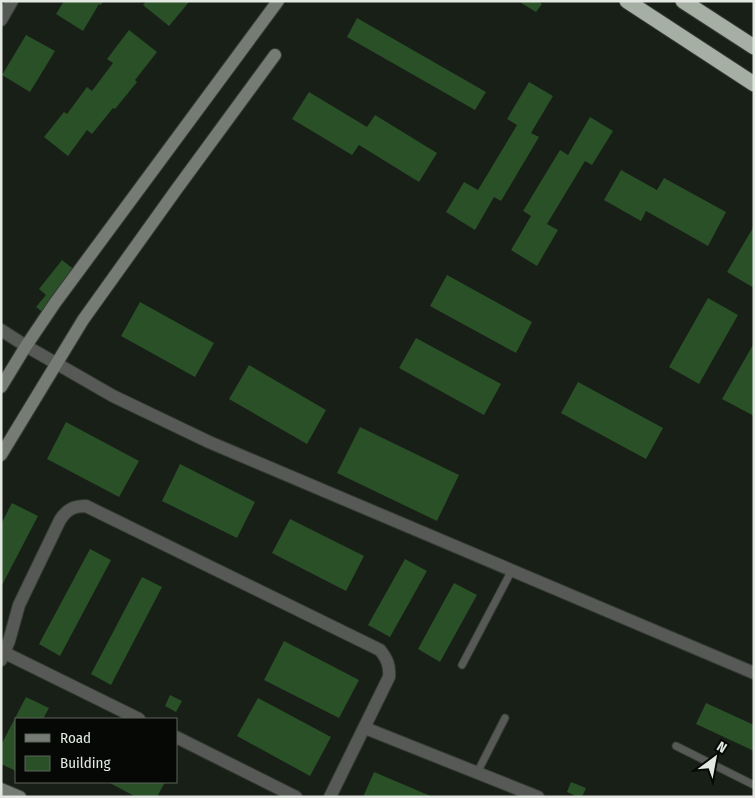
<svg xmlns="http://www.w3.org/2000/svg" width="755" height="798" font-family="'Fira Sans Condensed',sans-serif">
<rect width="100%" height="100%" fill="#181f17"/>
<path fill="#295026" d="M64,1H103L101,5L99,4L83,31L56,14Z
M146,1H188L189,2L169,26L143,5Z
M518,1H538L542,4L536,12Z
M357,18L486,92L475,110L347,37Z
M129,30L157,52L135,80L137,82L115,109L113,108L92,134L87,130L68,156L44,137L64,112L67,114L87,87L92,91L113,63L107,59Z
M26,35L55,51L30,92L2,75Z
M529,82L553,96L531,133L539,137L501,201L494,197L475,230L446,212L464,182L478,190L517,125L507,119Z
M309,92L367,127L375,115L437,153L419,182L359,145L352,155L292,119Z
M590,117L613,131L592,165L585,161L547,224L558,230L537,266L511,250L531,216L523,211L560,150L568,155Z
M621,170L657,190L664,178L726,212L708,246L646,211L641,221L604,200Z
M754,226V288L727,272Z
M62,260L76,271L45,314L36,307L46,295L39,289Z
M447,275L532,322L516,353L430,306Z
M708,298L738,315L699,384L669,367Z
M140,302L214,343L195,377L121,336Z
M416,338L501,384L484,415L399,368Z
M754,343V416L722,399Z
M249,365L326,410L307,444L229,399Z
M578,382L663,428L646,459L561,413Z
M66,422L139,461L119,497L47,459Z
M360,427L459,475L437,521L337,473Z
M180,464L255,502L237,538L162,501Z
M12,503L38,516L1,587V524Z
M290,519L364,556L346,591L272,553Z
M90,549L111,560L60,656L39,644Z
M405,559L427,571L390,637L368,625Z
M142,577L162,587L111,685L91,674Z
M454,583L477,595L440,662L418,649Z
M284,641L359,680L339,718L264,680Z
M170,695L182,701L176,712L165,706Z
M26,697L49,708L43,719H16V771L1,764V745Z
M258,698L331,737L310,776L237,736Z
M706,703L754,725V751L696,724Z
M374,772L433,797H363Z
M108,782H165L157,797H136Z
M571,782L586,788L582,797H578L567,792Z"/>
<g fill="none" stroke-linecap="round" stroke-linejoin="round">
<g stroke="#343b33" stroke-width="9">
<path id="lane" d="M462,665L512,570
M676,746L754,785
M477,773L505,718"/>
</g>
<g stroke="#343b33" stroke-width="14">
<path id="street" d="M1,20L12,1
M1,330L26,346L113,396L209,442L754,673
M5,653L139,719
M1,660L9,641L19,605L60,520C67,509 74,506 86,506L380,650C387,659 390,665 389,677L330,797
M365,728L538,797
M176,737L296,797"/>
</g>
<g stroke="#343b33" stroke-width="14">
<path id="secondary" d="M1,387L26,346L55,303L278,1
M1,455L83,320L176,190L275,55
M1,789L20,797"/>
</g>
<g stroke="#343b33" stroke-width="17">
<path id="highway" d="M627,1L754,84
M683,1L754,47"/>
</g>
<use href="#lane" stroke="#565955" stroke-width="7"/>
<use href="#street" stroke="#565955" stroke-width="12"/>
<use href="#secondary" stroke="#767c75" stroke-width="12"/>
<use href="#highway" stroke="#a6afa4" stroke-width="15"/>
</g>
<rect width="755" height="798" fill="none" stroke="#e3e8e2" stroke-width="5"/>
<rect x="15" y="718" width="162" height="65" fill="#050805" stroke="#5e625d"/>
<rect x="25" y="734" width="25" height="8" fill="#767c75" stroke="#5e625d"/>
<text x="60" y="743" font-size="15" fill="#e3e8e2">Road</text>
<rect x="25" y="756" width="25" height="15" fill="#295026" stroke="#5e625d"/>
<text x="60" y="768" font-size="15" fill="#e3e8e2">Building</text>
<g transform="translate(715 758) rotate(32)" stroke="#050805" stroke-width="4" paint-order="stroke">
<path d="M0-4L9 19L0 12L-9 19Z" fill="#e3e8e2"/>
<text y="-8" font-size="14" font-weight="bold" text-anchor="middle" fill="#e3e8e2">N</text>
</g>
</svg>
